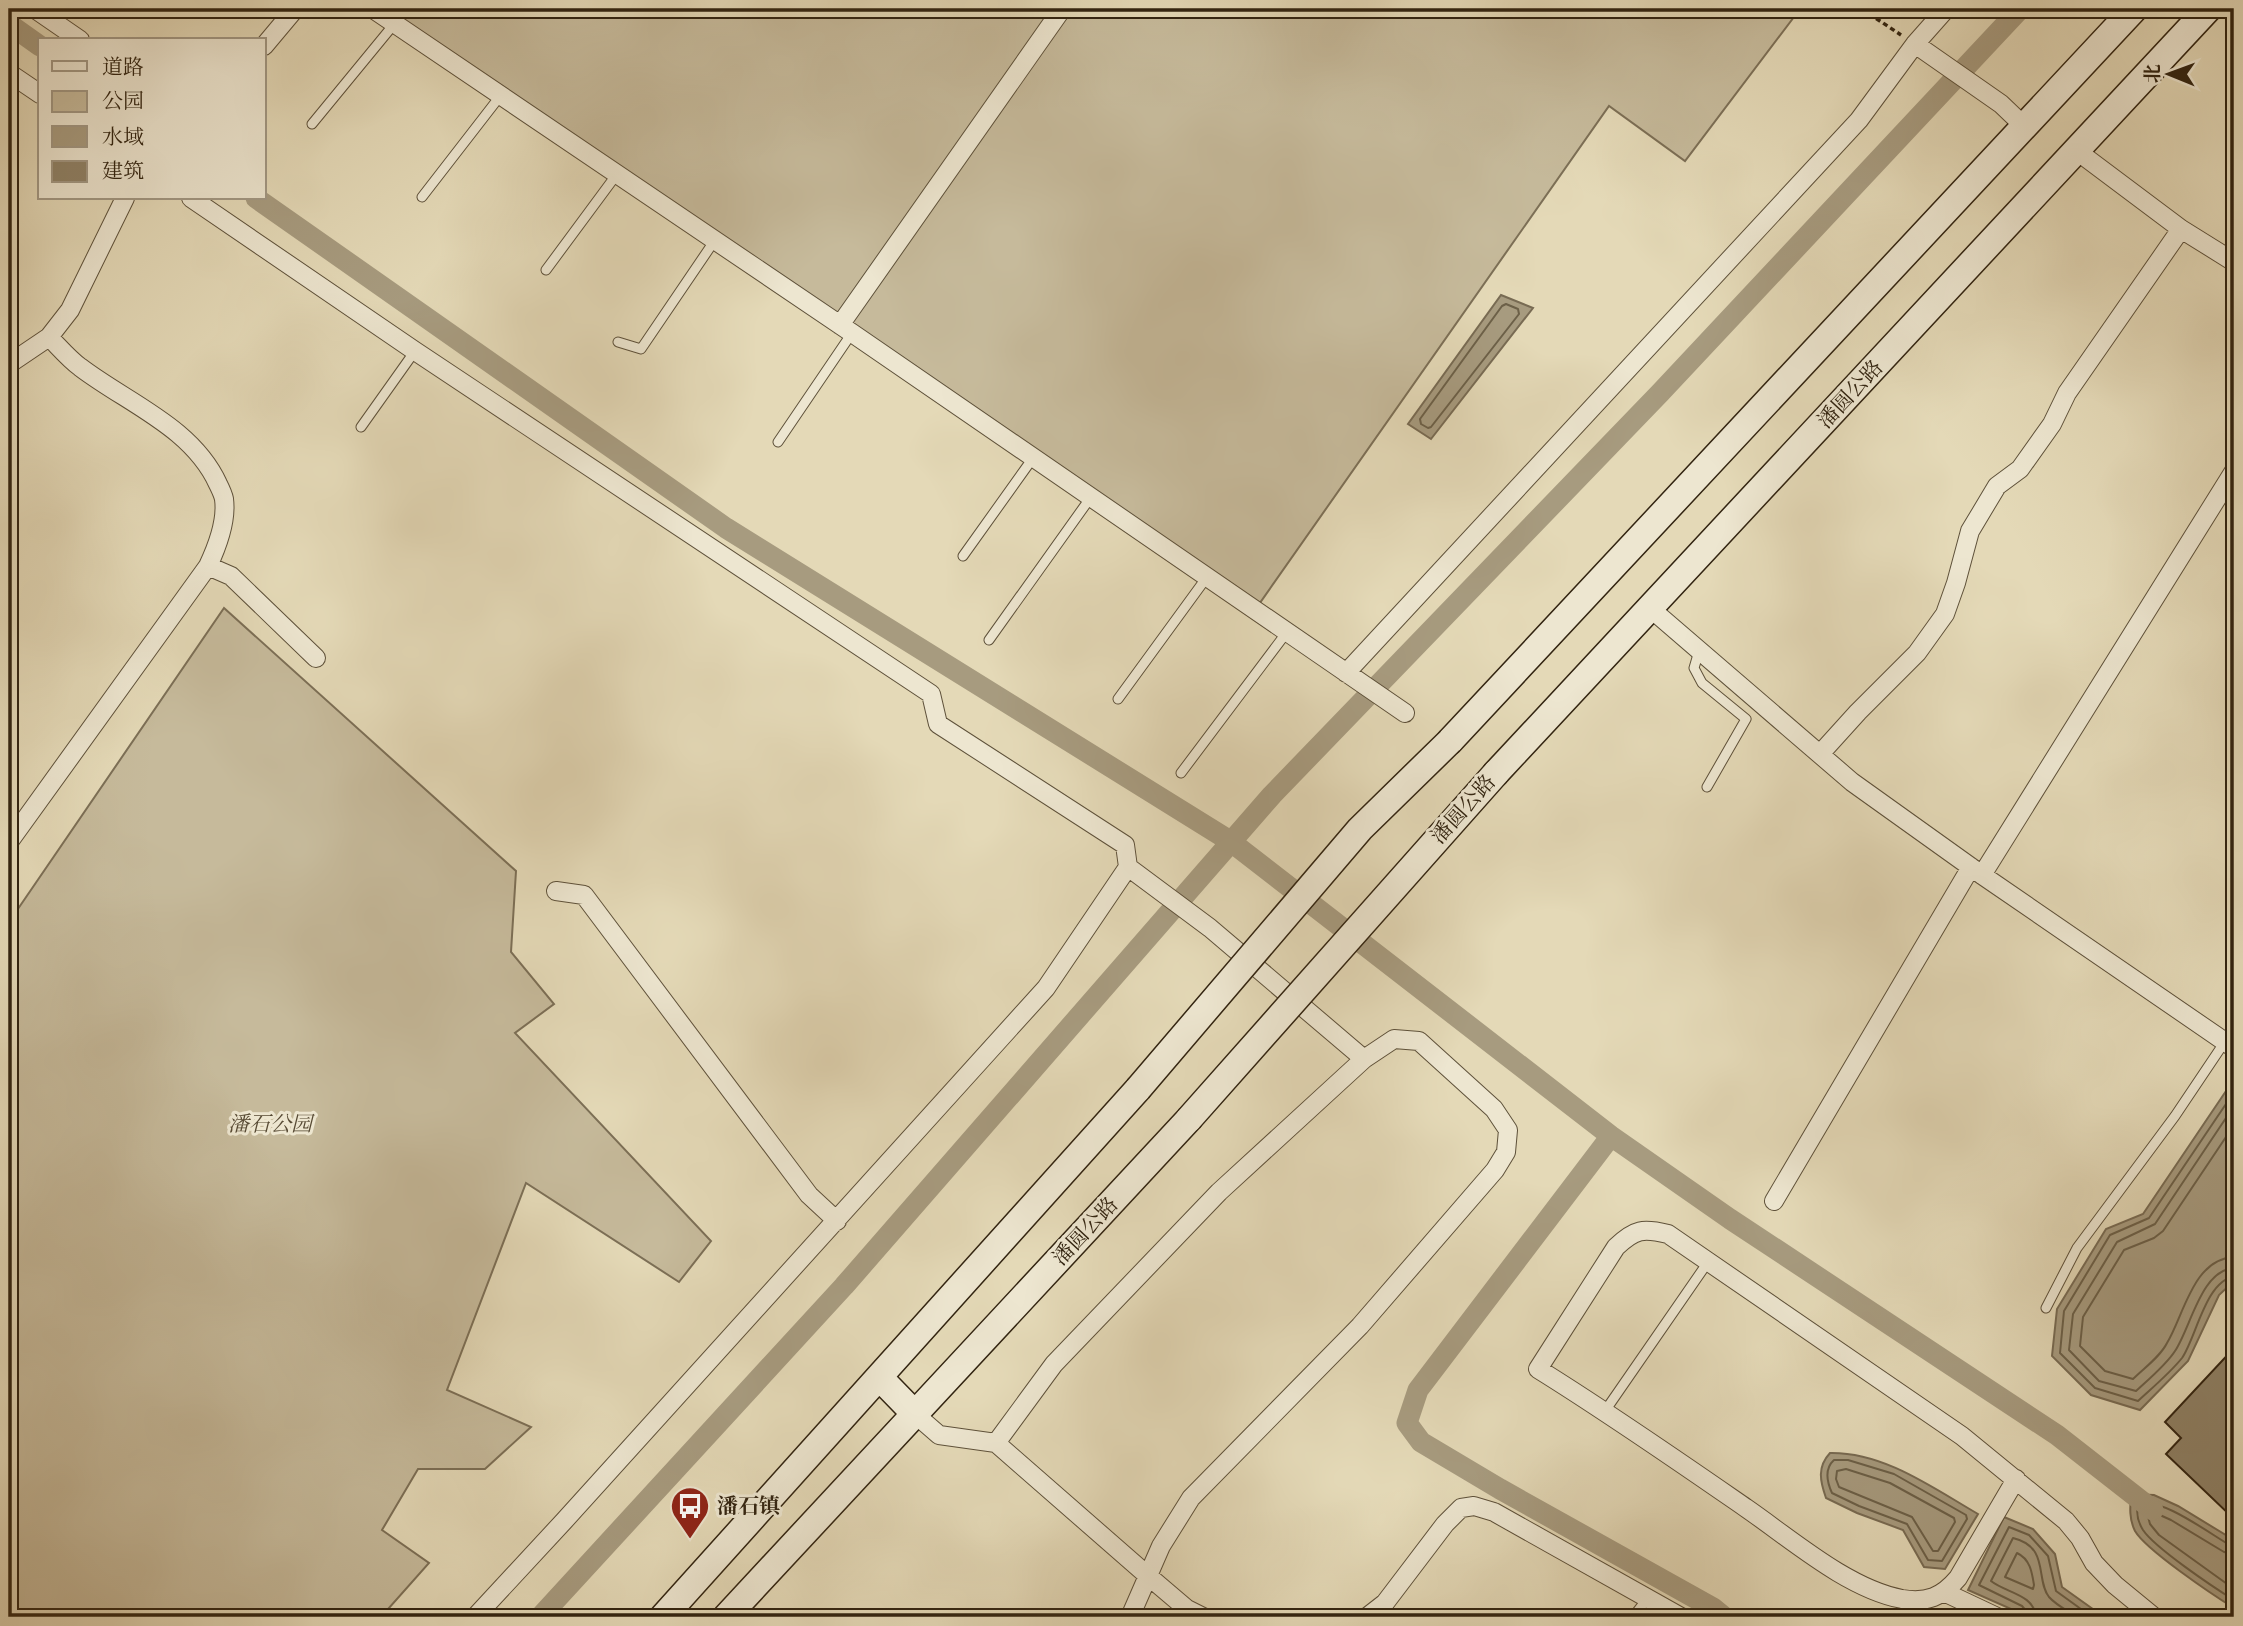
<svg xmlns="http://www.w3.org/2000/svg" width="2243" height="1626" font-family="'IM FELL Great Primer','Noto Serif SC',serif">
<rect width="100%" height="100%" fill="#e4d9b7"/>
<filter id="stains"><feTurbulence type="fractalNoise" baseFrequency=".00286" numOctaves="4"/><feColorMatrix values="0 0 0 0 .2 0 0 0 0 .09 0 0 0 0 .02 0 0 0 .5 -.17"/></filter>
<radialGradient id="worn" r=".72"><stop offset=".6" stop-color="#630" stop-opacity="0"/><stop offset="1" stop-color="#630" stop-opacity=".3"/></radialGradient>
<path fill="#c6ba9b" stroke="#7c6f56" stroke-width="2" d="M384,9H1800L1685,161L1609,106L1257,607Z
M224,608L516,871L511,952L554,1004L515,1033L711,1241L679,1282L526,1183L447,1390L531,1427L485,1469H418L382,1530L429,1563L381,1617H9V922Z"/>
<path fill="#a79b7f" stroke="#786b53" stroke-width="2" d="M1501,295L1533,308L1431,439L1408,424Z
M2234,1088V1281L2219,1295L2188,1361L2140,1410L2091,1395L2052,1356L2057,1309L2106,1229L2143,1214L2226,1091Z
M1830,1453C1884,1452 1933,1488 1978,1514L1945,1569L1924,1567L1903,1530L1857,1513L1826,1498C1820,1481 1817,1467 1830,1453Z
M2131,1494L2154,1495L2178,1506L2234,1540V1608C2213,1595 2146,1550 2135,1531C2129,1519 2130,1507 2131,1494Z
M2004,1517L2033,1529L2055,1554L2062,1587L2104,1617H2022L2018,1612L1968,1590Z"/>
<g fill="none" stroke-linecap="round" stroke-linejoin="round">
<path stroke="#6c6048" stroke-width="2" d="M1506,304L1518,309L1519,314L1431,427L1428,428L1421,424L1420,419L1502,306Z
M2234,1096L2230,1098L2149,1218L2110,1235L2064,1311L2060,1353L2095,1388L2138,1401C2152,1388 2170,1373 2182,1358C2196,1338 2206,1280 2234,1277
M2234,1106L2155,1224L2117,1242L2073,1314L2069,1350L2099,1381L2136,1391C2149,1379 2166,1365 2175,1351C2191,1327 2201,1270 2234,1268
M2234,1125L2163,1231L2154,1238L2124,1250L2083,1317L2080,1346L2105,1371L2133,1379C2144,1368 2160,1357 2167,1343C2184,1315 2193,1259 2234,1257
M1848,1460L1894,1474L1966,1515L1967,1519L1942,1561L1928,1560L1907,1524L1859,1506L1832,1493C1827,1482 1824,1469 1834,1460Z
M1846,1469L1890,1483L1954,1518L1955,1522L1938,1551H1933L1912,1517L1839,1487L1836,1479L1837,1471Z
M2234,1545L2228,1544C2209,1533 2158,1495 2138,1504C2136,1513 2138,1522 2143,1530C2155,1548 2213,1587 2234,1600
M2017,1553C2030,1559 2032,1572 2034,1585L2033,1589L2005,1577Z
M2234,1554L2224,1552L2171,1520L2151,1511L2147,1513L2150,1524L2159,1535L2234,1589
M2027,1617V1612L2022,1606L1979,1585L2009,1527L2029,1535L2048,1556L2056,1591L2092,1617
M2036,1617C2034,1594 2006,1593 1991,1581L2013,1538C2050,1547 2035,1579 2049,1597C2056,1605 2068,1611 2077,1617"/>
<path stroke="#a79b7f" stroke-width="21" d="M9,24L40,46
M256,198L726,528L1230,841L1611,1136L1730,1219L2057,1435L2153,1510
M1611,1136L1418,1390L1407,1423L1421,1442L1500,1489L1713,1608L1724,1617
M540,1617L844,1286L1272,795L1660,393L2020,9"/>
</g>
<path fill="#8f8267" stroke="#322411" stroke-width="2" d="M2234,1348V1519L2166,1454L2181,1438L2165,1422Z"/>
<g fill="none" stroke-linecap="round" stroke-linejoin="round">
<g stroke="#5e513a" stroke-width="11">
<path id="lane" d="M312,124L395,23
M422,197L501,95
M546,270L617,174
M618,342L641,349L715,240
M361,427L415,351
M778,442L852,333
M963,556L1033,458
M989,640L1091,497
M1699,651L1694,668L1702,683L1746,719L1707,787
M1118,699L1207,577
M1181,773L1287,632
M2046,1308L2077,1248L2175,1116L2224,1043
M1605,1411L1708,1262
M1633,1617L1647,1599"/>
</g>
<g stroke="#5e513a" stroke-width="20">
<path id="street" d="M35,9L80,40
M373,9L852,333L1405,713
M1915,44L2001,104L2025,127
M264,46L295,9
M9,73L40,94
M2077,151L2181,229L2234,262
M191,198L415,351L931,694L938,724L1125,845L1128,867L1046,988L564,1521L475,1617
M840,325L1062,9
M9,364L49,337L70,310L125,198
M208,566L231,576L316,658
M1650,608L1852,782L1982,875L2234,1048
M1346,673L1859,120L1915,44L1946,9
M1820,754L1858,712L1917,653L1945,614L1956,583L1970,531L1997,486L2020,469L2052,424L2067,393L2181,229
M9,842L208,566C217,547 227,521 224,499C223,494 220,488 218,484C192,427 127,403 80,367C69,359 59,347 49,337
M1982,875L2234,471
M556,891L584,895L809,1195L837,1221
M1774,1201L1971,867
M916,1415L939,1435L996,1443L1054,1364L1219,1192L1364,1059L1210,928L1128,867
M996,1443L1147,1575L1187,1609L1203,1617
M2016,1479L1958,1578C1942,1597 1927,1603 1902,1599C1848,1589 1791,1539 1746,1508C1678,1461 1609,1413 1538,1369L1616,1247C1635,1229 1643,1228 1668,1234L1962,1436L2066,1521L2080,1538L2094,1563L2115,1585L2154,1617
M1946,1593L1997,1617
M1130,1617L1161,1546L1191,1498L1360,1326L1495,1170L1506,1152L1508,1130L1494,1109L1419,1041L1394,1039L1364,1059
M1367,1617L1385,1603L1445,1524L1461,1508L1474,1506L1494,1512L1681,1617"/>
</g>
<g stroke="#322411" stroke-width="29">
<path id="secondary" d="M1450,741L2134,9
M1496,773L2208,9
M879,1377L916,1415
M663,1617L1138,1089
M726,1617L1189,1119"/>
</g>
<path stroke="#322411" stroke-width="3.5" stroke-dasharray="5 3.5" stroke-linecap="butt" d="M1862,9L1901,35"/>
<use href="#lane" stroke="#ede6d0" stroke-width="9"/>
<use href="#street" stroke="#ede6d0" stroke-width="18"/>
<use href="#secondary" stroke="#ede6d0" stroke-width="26"/>
<g stroke="#322411" stroke-width="29" stroke-linecap="butt">
<path id="secondary-bridge" d="M1138,1089L1360,829L1450,741
M1189,1119L1496,773"/>
</g>
<use href="#secondary-bridge" stroke="#ede6d0" stroke-width="26"/>
</g>
<defs>
<g id="bus-pin" transform="scale(2.0125)"><path d="M0 17L-7.5 6A9.5 9.5 0 1 1 7.5 6Z" fill="#8f2418" stroke="#ede6d0"/><path d="M-5-6H5V4H4V6H2V4H-2V6H-4V4H-5ZM-3.5-4V0h7V-4ZM-3.5 1.2v1.5H-2V1.2ZM2 1.2v1.5H3.5V1.2Z" fill="#fff"/></g>
</defs>
<g fill-rule="evenodd">
<use href="#bus-pin" x="690" y="1506"/>
</g>
<g text-anchor="middle" dominant-baseline="central" stroke-width="6" stroke-linejoin="round" paint-order="stroke">
<g font-size="21" fill="#322411" stroke="#ede6d0">
<text transform="translate(1850 394) rotate(-47)">潘圆公路</text>
<text transform="translate(1463 809) rotate(-48)">潘圆公路</text>
<text transform="translate(1085 1231) rotate(-47)">潘圆公路</text>
</g>
<g font-size="21" font-style="italic" fill="#574a34" stroke="#ede6d0">
<text x="270" y="1124">潘石公园</text>
</g>
<g font-size="21" font-weight="bold" fill="#322411" stroke="#ede6d0" text-anchor="start">
<text x="717" y="1506">潘石镇</text>
</g>
</g>
<rect width="2243" height="1626" fill="none" stroke="#e4d9b7" stroke-width="35"/>
<rect x="10" y="10" width="2222" height="1605" fill="none" stroke="#322411" stroke-width="3.5"/>
<rect x="18" y="18" width="2208" height="1591" fill="none" stroke="#322411" stroke-width="2"/>
<rect x="38" y="38" width="228" height="161" fill="#ede6d0" stroke="#a29884" stroke-width="2"/>
<rect x="52" y="61" width="35" height="10" fill="#ede6d0" stroke="#a29884" stroke-width="2"/>
<text x="102" y="74" font-size="21" fill="#322411">道路</text>
<rect x="52" y="91" width="35" height="21" fill="#c6ba9b" stroke="#a29884" stroke-width="2"/>
<text x="102" y="108" font-size="21" fill="#322411">公园</text>
<rect x="52" y="126" width="35" height="21" fill="#a79b7f" stroke="#a29884" stroke-width="2"/>
<text x="102" y="144" font-size="21" fill="#322411">水域</text>
<rect x="52" y="161" width="35" height="21" fill="#8f8267" stroke="#a29884" stroke-width="2"/>
<text x="102" y="178" font-size="21" fill="#322411">建筑</text>
<g transform="translate(2169 74) rotate(271)" stroke="#ede6d0" stroke-width="5" paint-order="stroke">
<path d="M0-5L12 26L0 18L-12 26Z" fill="#322411"/>
<text y="-10" font-size="19" font-weight="bold" text-anchor="middle" fill="#322411">北</text>
</g>
<rect width="100%" height="100%" filter="url(#stains)"/>
<rect width="100%" height="100%" fill="url(#worn)"/>
</svg>
